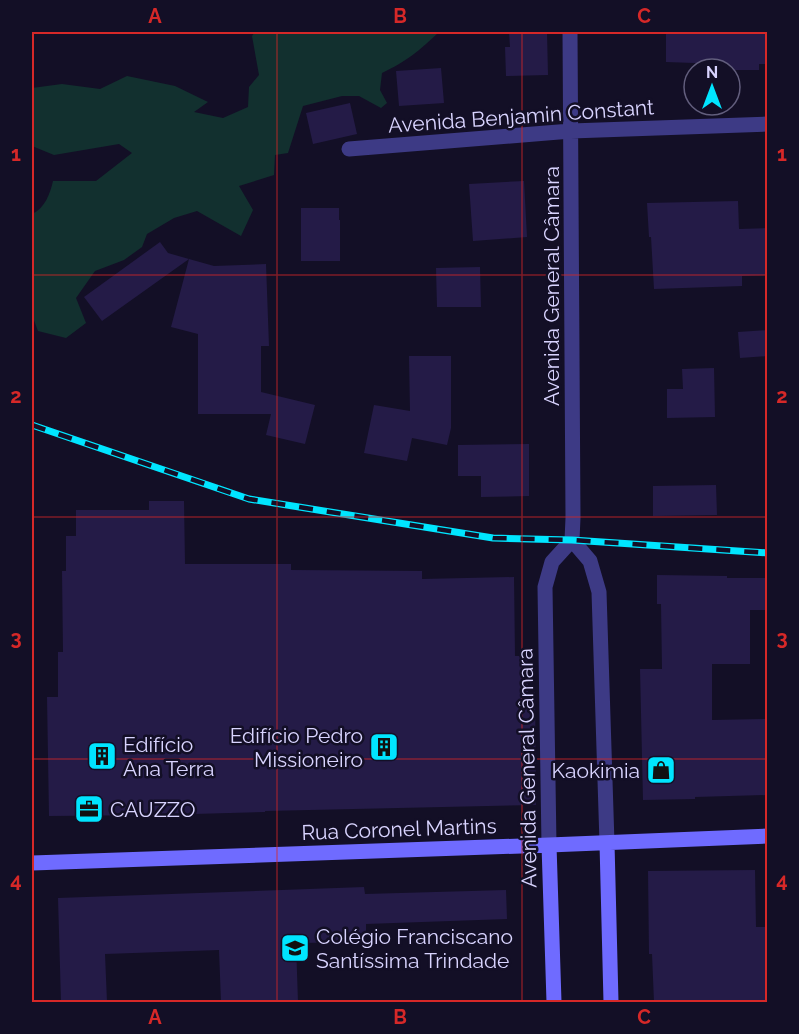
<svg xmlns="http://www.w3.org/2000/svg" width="799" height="1034" font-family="Raleway,sans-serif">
<rect width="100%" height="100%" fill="#130f26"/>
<path fill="#12302f" d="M255,32H439C419,51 407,61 382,73L380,90L387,103L381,108L359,96H342L303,106L288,153L275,155L274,175L239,186L253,210L241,236L197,211L174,218L147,234L142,247L124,260L95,271L76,298L86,323L66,338L38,331L32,315V214C45,208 50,194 53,181H96L132,153L119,144L54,155L32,146V88L62,84L100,89L127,76L175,86L208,102L194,112L223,118L248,107L249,87L259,75L252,36Z"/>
<path fill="#241b47" d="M509,32H547L548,75L506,76L505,47H510Z
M666,32H768V64H759V70H730V69H723V64L666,62Z
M441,68L444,103L399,106L396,71Z
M350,103L357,134L313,144L306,113Z
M524,181L527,237L473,241L469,184Z
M738,201L739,229L768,228V275L742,276V286L654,289L651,237H649L647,203Z
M301,208H339V220H340V261H301Z
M160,242L168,253L189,259L102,321L84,297Z
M189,259L214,266L266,264L269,346H261V392L315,405L305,444L266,435L271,414H198V334L171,327Z
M480,267L481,307H437L436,268Z
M768,330V356L740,358L738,332Z
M409,356H451V428L447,445L412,438L407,461L364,453L374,405L410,411Z
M714,368L715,417L667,418V389H683L682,369Z
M529,444V496L481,497V476H458V445Z
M716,485L717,515L653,516V486Z
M149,501H184L185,564H291V570L422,571V579L514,577L515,656H528V692H535L536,805L265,811V812L158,815L49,816L47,697H58V652H63L62,571H66V536H76V510H149Z
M657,575L727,576V578H768V610H750V664H712V720L768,719V795L695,797V799L643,800L640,669H662L661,604H657Z
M755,870L756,927H768V1002H654L652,954H649L648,871Z
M364,887L365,894L506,890L507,919L366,924V942L296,943L298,1002H221L219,950L105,954L107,1002H61L58,898Z"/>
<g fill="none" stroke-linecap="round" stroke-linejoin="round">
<path stroke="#3d3a85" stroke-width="15" d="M349,149L571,131L768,124
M572,540L590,561L599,592L607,843
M549,845L545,587L552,562L572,540L573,518L570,32"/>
<path stroke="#6f6bff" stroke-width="15" d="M607,843L611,1002
M549,845L554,1002
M32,863L549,845L768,836"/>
<g stroke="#00e5ff" stroke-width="7">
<path id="rail" d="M32,425L249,499L493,538L572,540L768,553"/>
</g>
<use href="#rail" stroke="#130f26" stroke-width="4.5" stroke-dasharray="14" stroke-linecap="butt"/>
</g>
<path fill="none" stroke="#d62828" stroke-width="1.5" stroke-opacity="0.55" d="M277,32V1002M522,32V1002M32,275H768M32,517H768M32,759H768"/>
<defs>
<g id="building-square" transform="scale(1.5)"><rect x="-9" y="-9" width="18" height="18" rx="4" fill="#00e5ff" stroke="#130f26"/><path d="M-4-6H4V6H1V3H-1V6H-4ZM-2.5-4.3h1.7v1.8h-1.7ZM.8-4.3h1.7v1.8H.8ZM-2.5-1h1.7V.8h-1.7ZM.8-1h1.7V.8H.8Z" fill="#111"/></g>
<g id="shop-square" transform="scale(1.5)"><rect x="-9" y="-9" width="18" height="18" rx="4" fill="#00e5ff" stroke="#130f26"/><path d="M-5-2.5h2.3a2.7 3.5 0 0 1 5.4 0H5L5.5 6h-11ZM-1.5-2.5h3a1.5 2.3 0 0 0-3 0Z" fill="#111"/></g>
<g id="office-square" transform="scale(1.5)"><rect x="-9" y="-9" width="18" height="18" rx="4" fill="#00e5ff" stroke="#130f26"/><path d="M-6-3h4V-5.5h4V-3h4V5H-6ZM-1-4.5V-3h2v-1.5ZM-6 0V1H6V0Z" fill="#111"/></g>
<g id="school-square" transform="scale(1.5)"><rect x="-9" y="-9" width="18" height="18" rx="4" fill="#00e5ff" stroke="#130f26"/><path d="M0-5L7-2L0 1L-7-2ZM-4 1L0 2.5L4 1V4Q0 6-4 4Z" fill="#111"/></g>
</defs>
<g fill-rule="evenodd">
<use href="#building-square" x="384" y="747"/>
<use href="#building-square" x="102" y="756"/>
<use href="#shop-square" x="661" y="770"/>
<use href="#office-square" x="89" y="809"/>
<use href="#school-square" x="295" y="948"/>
</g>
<g text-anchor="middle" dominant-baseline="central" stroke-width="5" stroke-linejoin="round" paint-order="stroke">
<g font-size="21" fill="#d9d4ff" stroke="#130f26">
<text transform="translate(521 116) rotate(-4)">Avenida Benjamin Constant</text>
<text transform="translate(551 286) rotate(-90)">Avenida General Câmara</text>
<text transform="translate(527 768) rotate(-91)">Avenida General Câmara</text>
<text transform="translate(399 829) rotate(-2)">Rua Coronel Martins</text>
</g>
<g font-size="21" fill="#d9d4ff" stroke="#130f26" text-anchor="start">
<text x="363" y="735" text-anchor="end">Edifício Pedro<tspan x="363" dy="24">Missioneiro</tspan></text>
<text x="123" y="744">Edifício<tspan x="123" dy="24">Ana Terra</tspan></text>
<text x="640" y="770" text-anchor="end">Kaokimia</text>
<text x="110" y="809">CAUZZO</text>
<text x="316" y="936">Colégio Franciscano<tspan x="316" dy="24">Santíssima Trindade</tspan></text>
</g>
</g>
<rect width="799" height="1034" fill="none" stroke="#130f26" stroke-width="66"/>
<g transform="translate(712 87)"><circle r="28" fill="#130f26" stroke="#625e7d" stroke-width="1.5"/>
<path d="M0-4.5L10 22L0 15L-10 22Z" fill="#00e5ff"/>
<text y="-9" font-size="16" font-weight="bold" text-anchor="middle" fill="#d9d4ff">N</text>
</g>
<rect x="33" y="33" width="733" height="968" fill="none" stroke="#d62828" stroke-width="2"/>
<g font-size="20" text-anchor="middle" font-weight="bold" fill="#d62828">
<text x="155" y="23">A</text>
<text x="400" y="23">B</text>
<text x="644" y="23">C</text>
<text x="16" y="161">1</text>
<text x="782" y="161">1</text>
<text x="16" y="403">2</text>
<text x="782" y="403">2</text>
<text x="16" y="645">3</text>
<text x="782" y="645">3</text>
<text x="16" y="887">4</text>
<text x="782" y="887">4</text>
<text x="155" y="1024">A</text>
<text x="400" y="1024">B</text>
<text x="644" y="1024">C</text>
</g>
</svg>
